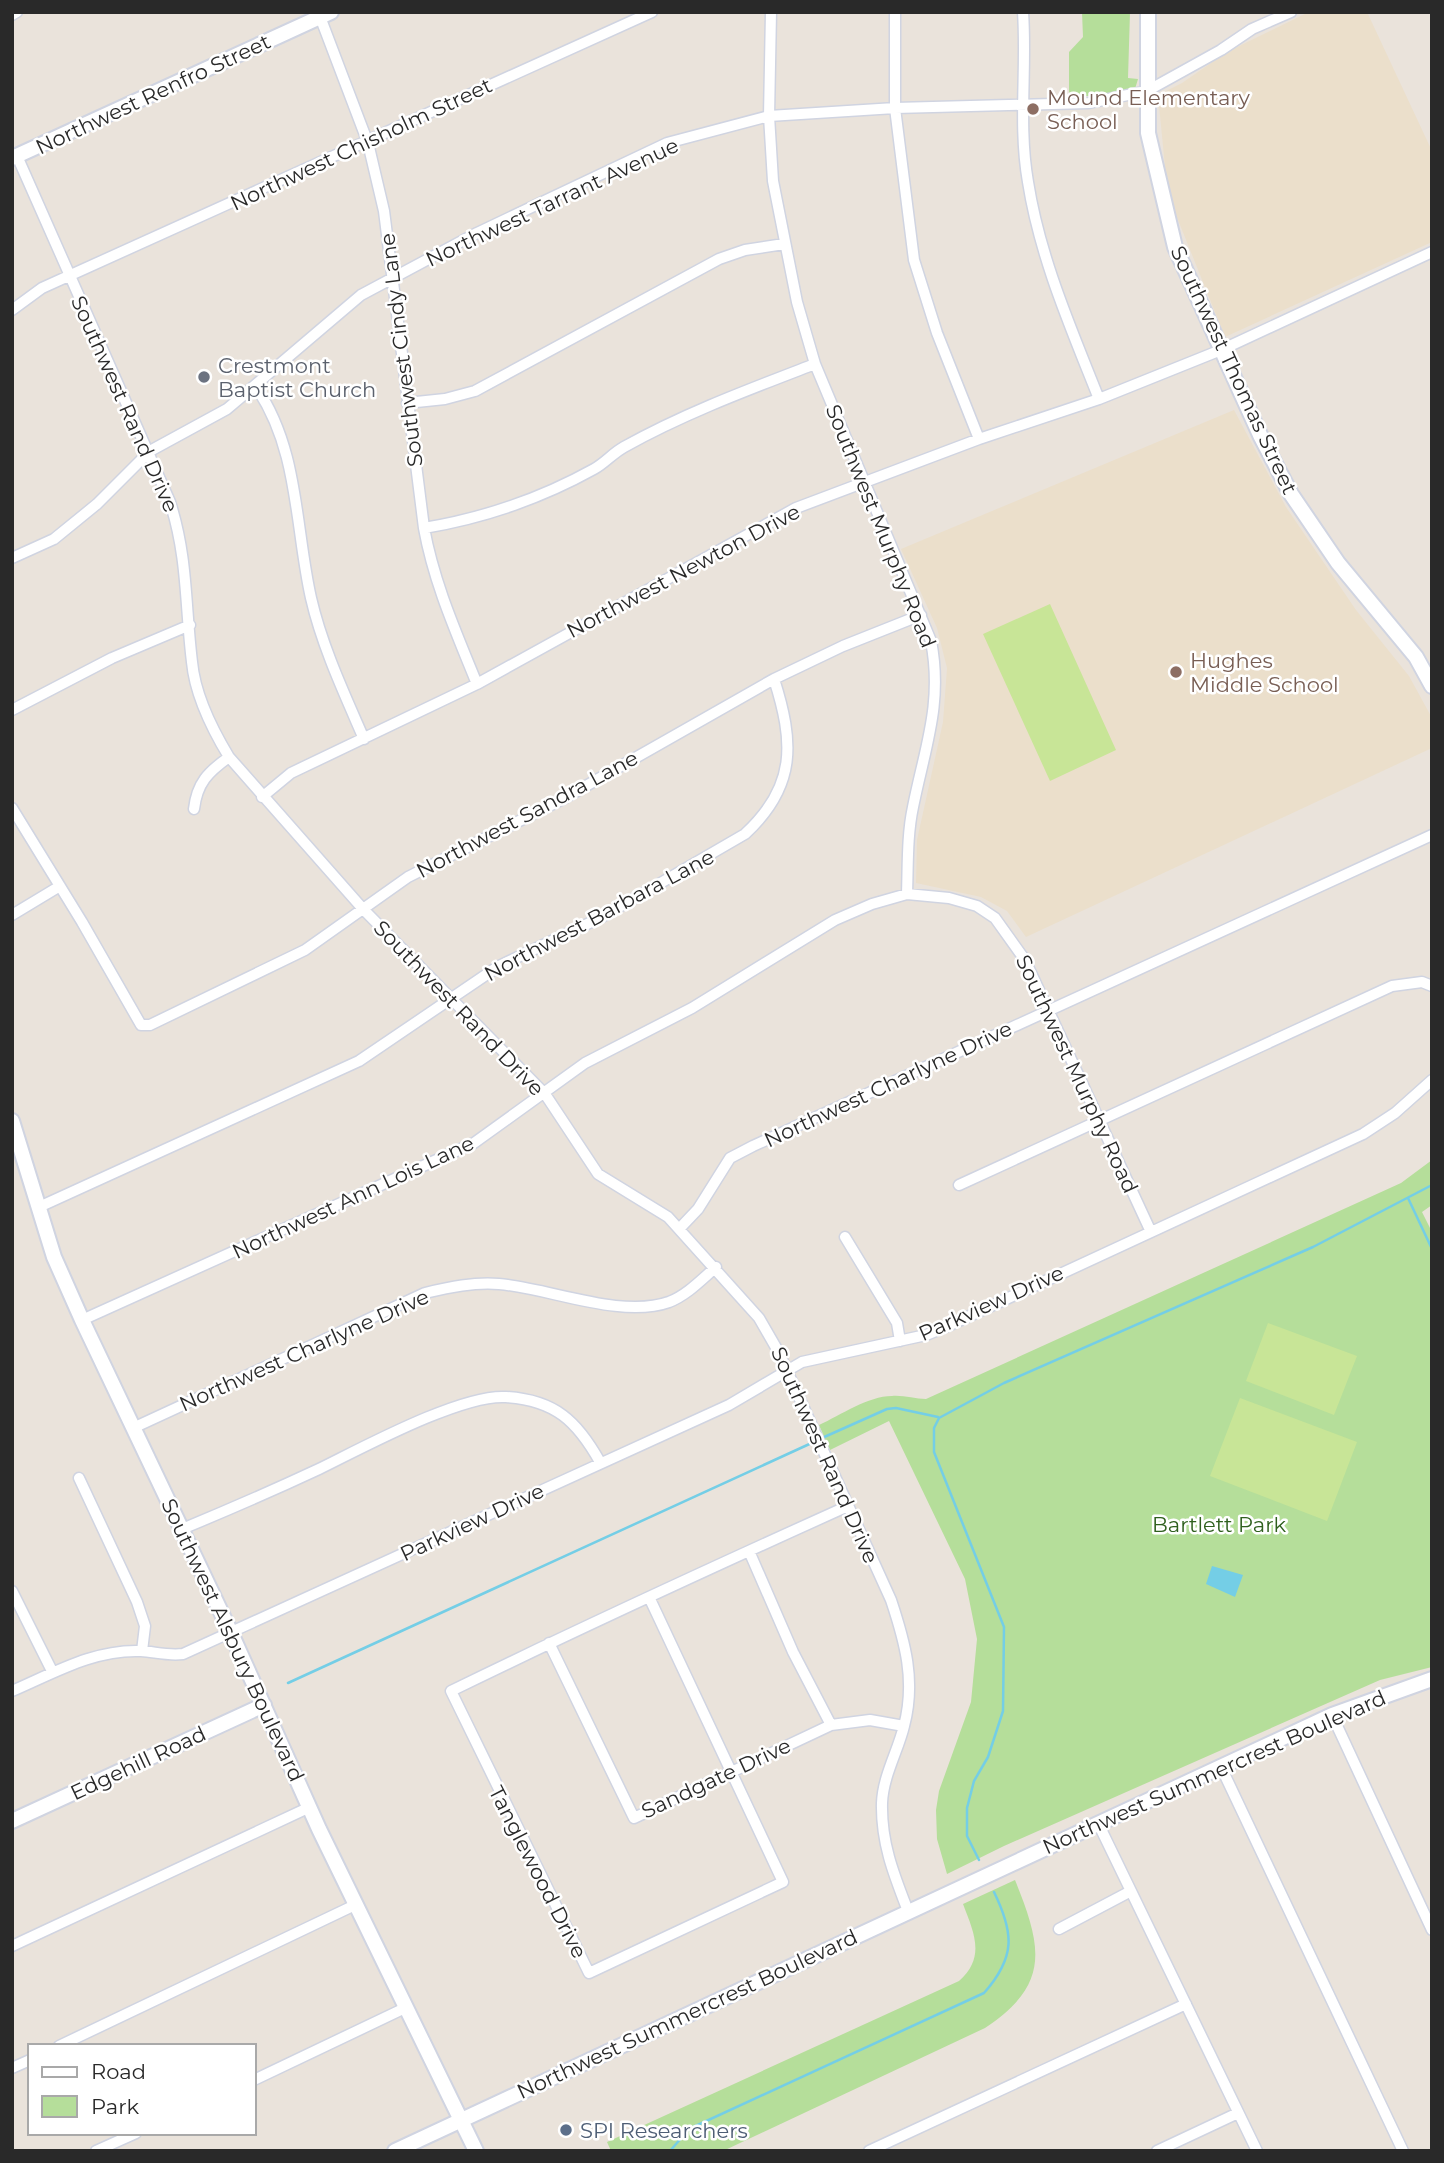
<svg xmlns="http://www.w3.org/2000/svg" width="1444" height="2163" font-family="Montserrat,sans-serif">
<rect width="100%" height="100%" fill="#eae3db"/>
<path fill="#ebdfcb" d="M1309,12H1367L1432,151V242L1225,337L1172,205L1166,177L1158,95L1182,83L1227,52Z
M1234,410L1286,507L1356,610L1409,676L1432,718V748L1026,937L1007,911L981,897L916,883L917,840L943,722L947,668L937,628L901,549Z"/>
<path fill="#b5de9a" d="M1082,12H1130L1128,78L1138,79L1135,89L1105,96H1069V52L1083,37Z
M1432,1160V1205L1422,1212L1432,1232V1667L1380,1680L1004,1846L947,1874L937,1839L936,1810L939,1791L971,1702L977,1639L965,1579L889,1421L830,1450L819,1425C841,1415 868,1396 892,1396C903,1395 915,1399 926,1399L1401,1183Z
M1015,1880C1042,1947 1051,1984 985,2028L723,2151H611L607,2142L959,1981C986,1957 974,1933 963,1904Z"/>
<path fill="#c8e597" d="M1050,604L1116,750L1050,781L983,634Z
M1268,1323L1357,1356L1334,1415L1246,1381Z
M1240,1398L1357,1442L1327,1521L1210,1476Z"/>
<path fill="#74cee6" d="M1212,1566L1243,1575L1235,1597L1206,1584Z"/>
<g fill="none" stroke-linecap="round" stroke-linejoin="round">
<path stroke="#74cee6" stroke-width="2.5" d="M1408,1198L1432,1249
M822,1438L887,1409L896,1408L938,1417
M288,1683L816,1441
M979,1860L967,1836V1808L974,1781L988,1757L1003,1711L1004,1627L934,1452V1428L939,1418L1004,1383L1313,1247L1432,1185
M670,2151L689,2129L984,1993C1016,1957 1014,1933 994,1892"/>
<g stroke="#d0d4e1" stroke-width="13">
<path id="street" d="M771,12L769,116L773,181L797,302L815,364L931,641C943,703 925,747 913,807C907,835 908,865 907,894
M895,12V108L914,260L937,333L979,439
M1023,12C1027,69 1018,125 1028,182C1040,258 1071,328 1099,399
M319,14L368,143L384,211L424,528C434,583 456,632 477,684
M12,15L17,12
M17,156L170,502C188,558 185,605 192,662C195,695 212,729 229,757L363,909L545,1094L598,1174L668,1217L759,1318L778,1351L891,1600C905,1642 916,1681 904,1726C898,1751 883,1776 882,1803C881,1843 894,1875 908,1911
M12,310L42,288L652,12
M256,387C299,449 295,527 311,598C322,646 344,693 364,739
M407,403L445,399L475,391L719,259L745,250L784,244
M424,528C484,518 540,499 594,469C605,463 613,453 624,447C685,413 750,389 815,364
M12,558L54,539L97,504L150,451L227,409L361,295L477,233L667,143L769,116L895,108L1089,103L1147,91L1221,50L1252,29L1291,12
M12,710L112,658L190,625
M262,797L291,773L477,684L796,508L979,439L1099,399L1221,350L1432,252
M12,808L82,922L141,1025H150L305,950L408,877L563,799L774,679L843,646L921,615
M194,809C197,783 208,772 229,757
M12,915L60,886
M959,1185L1392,986L1422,982L1432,986
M39,1207L359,1061L499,966L602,917L745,834C797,786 794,742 774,679
M680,1228L698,1209L730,1158L753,1146L1432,835
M845,1237L897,1323L900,1341
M82,1320L474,1143L585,1063L692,1008L835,920L872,904L907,894L949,898L977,906L995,918L1025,960L1151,1232
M133,1428L425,1293C450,1287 474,1282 499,1284C549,1288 621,1319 669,1302C687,1295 701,1280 716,1267
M79,1478L137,1602L145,1626L142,1651
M182,1529C228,1510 274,1490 319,1469C362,1448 461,1394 506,1397C555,1400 577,1421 600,1462
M749,1551L793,1652L831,1725
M12,1591L52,1671
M649,1597L783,1882L589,1973L451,1691C582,1627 715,1566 848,1506
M549,1643L634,1818L831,1725L870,1720L904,1726
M12,1691C54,1673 94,1649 141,1651C155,1652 168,1656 183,1654L729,1405L802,1362L926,1335L948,1326L1363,1134L1395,1113L1432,1080
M1332,1715L1432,1930
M1221,1767L1403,2151
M1098,1823L1257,2151
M1059,1929L1131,1891
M12,1946L310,1807
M59,2046L355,1905
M12,2068L30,2060
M254,2080L405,2008
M96,2151L136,2133
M869,2151L1186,2004
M1157,2151L1238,2113"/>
</g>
<g stroke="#d0d4e1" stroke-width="18">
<path id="secondary" d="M1148,12V133L1175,247L1261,437L1291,494L1338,563L1416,657L1432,686
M12,158L331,12
M12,1121L54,1257L82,1320L231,1633L319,1829L476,2151
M12,1821L264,1705
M395,2151L1332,1715L1432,1679"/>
</g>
<use href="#street" stroke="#fff" stroke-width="10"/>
<use href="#secondary" stroke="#fff" stroke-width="14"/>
</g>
<g fill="#8d6e63" stroke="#fff" stroke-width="2.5">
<circle cx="1033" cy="109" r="7"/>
<circle cx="1176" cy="672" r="7"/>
</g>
<circle fill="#6b7280" stroke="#fff" stroke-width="2.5" cx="204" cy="377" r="7"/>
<circle fill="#5c6f8a" stroke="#fff" stroke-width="2.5" cx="566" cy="2130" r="7"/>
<g text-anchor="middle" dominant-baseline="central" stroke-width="5" stroke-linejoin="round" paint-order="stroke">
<g font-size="21" fill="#292929" stroke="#fff">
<text transform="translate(153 94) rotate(-25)">Northwest Renfro Street</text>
<text transform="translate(361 144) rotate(-25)">Northwest Chisholm Street</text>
<text transform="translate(552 202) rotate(-25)">Northwest Tarrant Avenue</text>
<text transform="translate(401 350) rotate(-97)">Southwest Cindy Lane</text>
<text transform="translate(1234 370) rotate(65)">Southwest Thomas Street</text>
<text transform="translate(125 404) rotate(66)">Southwest Rand Drive</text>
<text transform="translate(881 526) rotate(68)">Southwest Murphy Road</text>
<text transform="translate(683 571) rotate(-28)">Northwest Newton Drive</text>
<text transform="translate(527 814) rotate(-28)">Northwest Sandra Lane</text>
<text transform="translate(599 915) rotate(-28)">Northwest Barbara Lane</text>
<text transform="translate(459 1008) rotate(46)">Southwest Rand Drive</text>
<text transform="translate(1077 1074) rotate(65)">Southwest Murphy Road</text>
<text transform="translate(888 1084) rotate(-25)">Northwest Charlyne Drive</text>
<text transform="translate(353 1197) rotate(-25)">Northwest Ann Lois Lane</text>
<text transform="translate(991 1303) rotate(-24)">Parkview Drive</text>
<text transform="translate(304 1350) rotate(-24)">Northwest Charlyne Drive</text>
<text transform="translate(825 1455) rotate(66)">Southwest Rand Drive</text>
<text transform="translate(472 1522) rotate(-25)">Parkview Drive</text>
<text transform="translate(233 1640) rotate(65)">Southwest Alsbury Boulevard</text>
<text transform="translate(138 1763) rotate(-25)">Edgehill Road</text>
<text transform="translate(1214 1772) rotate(-24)">Northwest Summercrest Boulevard</text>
<text transform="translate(716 1778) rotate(-25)">Sandgate Drive</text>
<text transform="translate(538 1872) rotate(63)">Tanglewood Drive</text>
<text transform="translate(687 2014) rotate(-25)">Northwest Summercrest Boulevard</text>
</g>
<g font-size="21" fill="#785e54" stroke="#fff" text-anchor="start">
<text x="1047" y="97">Mound Elementary<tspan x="1047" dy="24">School</tspan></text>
<text x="1190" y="660">Hughes<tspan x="1190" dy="24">Middle School</tspan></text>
</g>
<g font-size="21" fill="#5b616d" stroke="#fff" text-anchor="start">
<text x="218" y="365">Crestmont<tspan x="218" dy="24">Baptist Church</tspan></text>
</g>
<g font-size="21" fill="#2f601e" stroke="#fff">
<text x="1219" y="1524">Bartlett Park</text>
</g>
<g font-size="21" fill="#4e5e75" stroke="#fff" text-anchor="start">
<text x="580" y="2130">SPI Researchers</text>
</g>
</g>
<rect width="1444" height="2163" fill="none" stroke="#292929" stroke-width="28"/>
<rect x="28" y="2044" width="228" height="91" fill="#ffffff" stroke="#a9a9a9" stroke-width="2"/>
<rect x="42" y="2067" width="35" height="10" fill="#ffffff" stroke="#a9a9a9" stroke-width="2"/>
<text x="91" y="2079" font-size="21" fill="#292929">Road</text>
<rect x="42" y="2096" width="35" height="21" fill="#b5de9a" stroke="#a9a9a9" stroke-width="2"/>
<text x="91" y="2114" font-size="21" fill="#292929">Park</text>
</svg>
